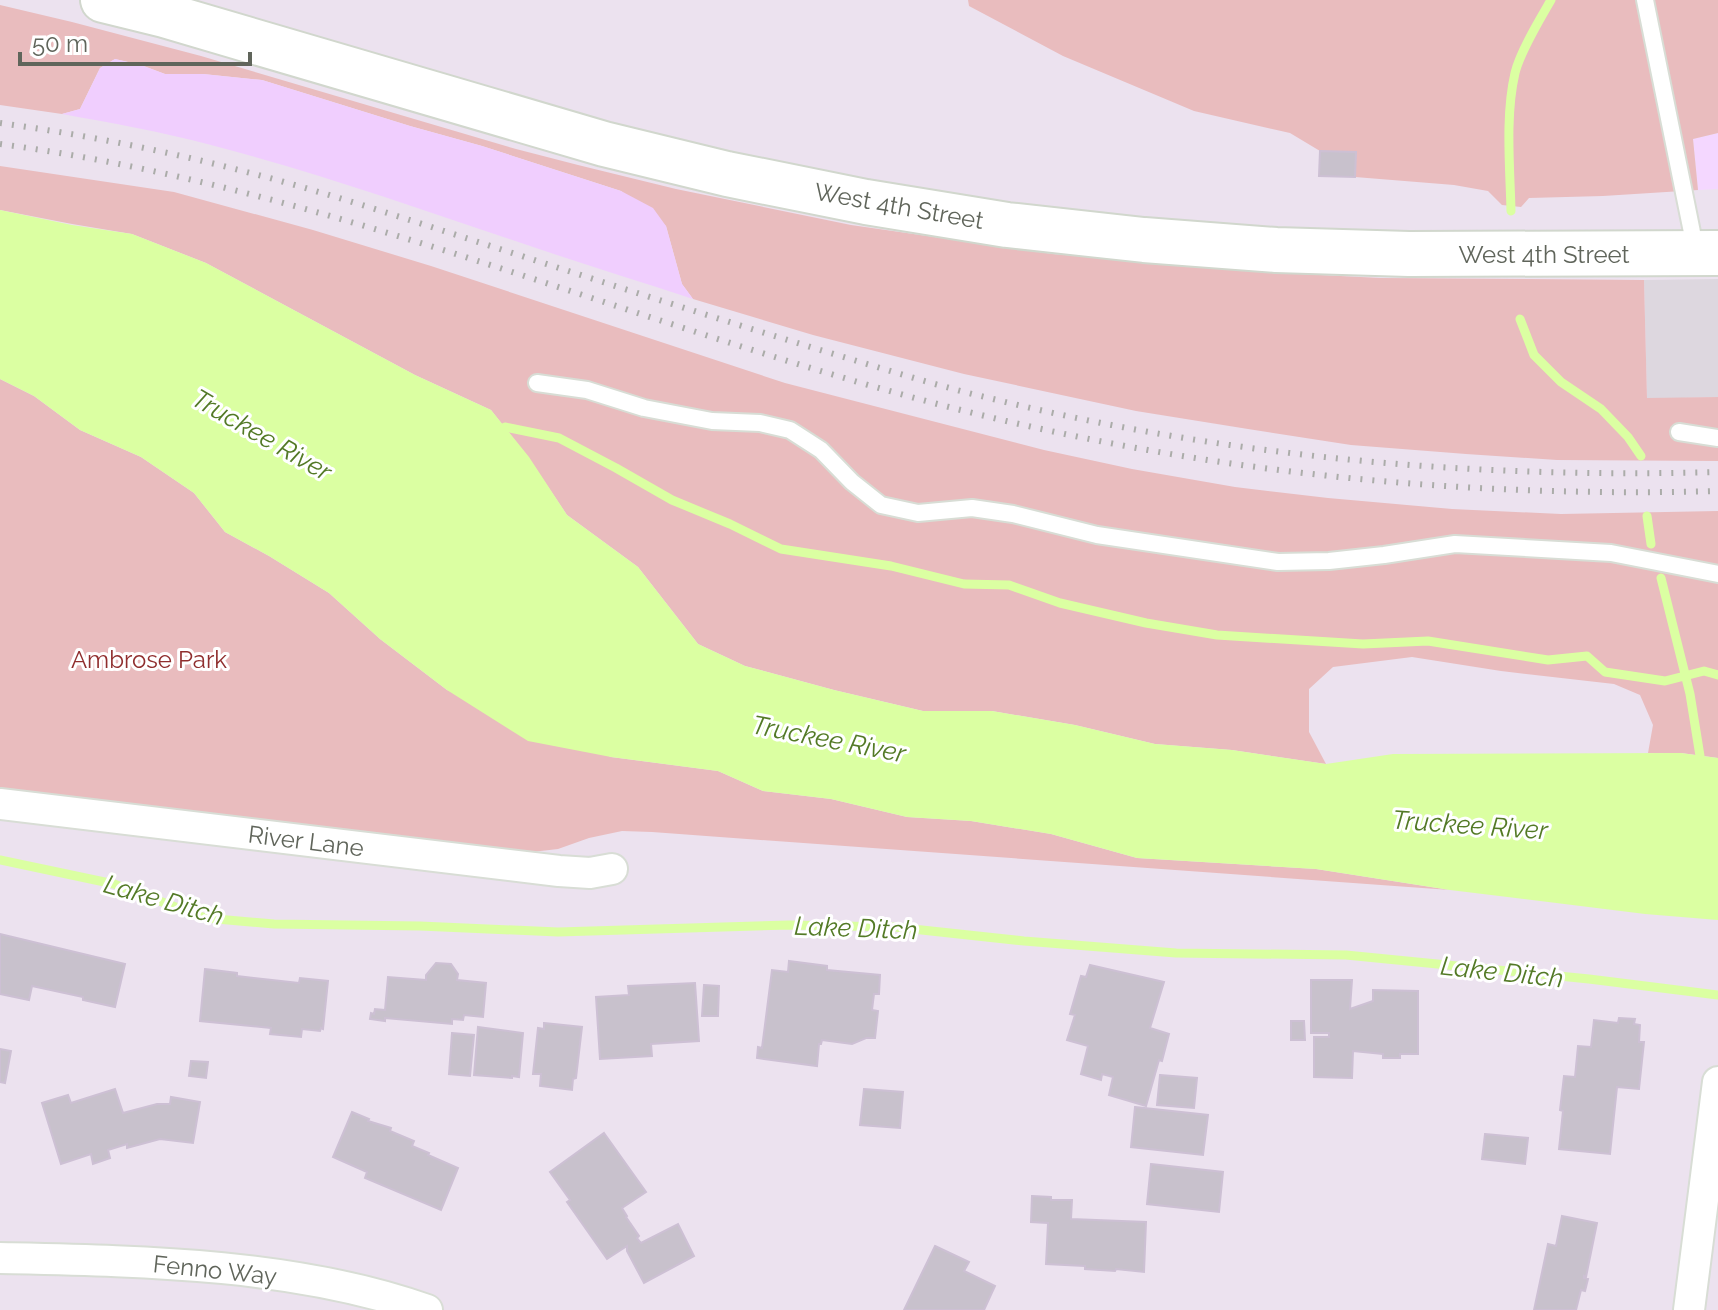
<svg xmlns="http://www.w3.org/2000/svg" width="1718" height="1310" font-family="Raleway,sans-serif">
<rect width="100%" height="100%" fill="#ece2ef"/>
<path fill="#f4d7ff" d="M1718,133V189L1698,190L1693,139Z"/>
<path fill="#ddd7df" d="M1718,279V397L1647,399L1644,280Z"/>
<path fill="#e9bcbe" d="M968,0H1718V133L1693,139L1698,190L1603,196L1529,198L1521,207L1502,205L1488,191L1454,185L1355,177L1356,152L1320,151L1290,133L1194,111L1063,56L969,6Z
M0,5L72,22L201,56L516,149L578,165L676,189L851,225L1053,254L1280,273L1381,278L1644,280L1647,398L1718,397V461L1557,460L1466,454L1351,445L1248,429L1136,411L964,374L813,335L693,299L682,284L666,226L621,191L482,146L410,126L262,80L203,74H165L141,65L115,59L100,68L80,109L62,114L0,105Z
M0,166L174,192L313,230L431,266L785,383L1044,450L1132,469L1235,487L1328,498L1452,509L1561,514L1718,511V758L1681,753H1648L1653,725L1640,695L1614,684L1501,671L1412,657L1333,667L1309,689V732L1326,764L1232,750L1155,744L1075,725L992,711H923L834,690L745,666L698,644L638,567L567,515L528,457L491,410L415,375L206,263L132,234L72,224L0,210Z
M0,379L34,396L80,430L141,457L194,493L225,532L269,556L329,593L380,639L447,690L611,757L718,771L763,791L831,799L907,817L971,821L1051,834L1137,858L1316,869L1450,890L652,832L622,831L589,838L558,849L532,852L0,790Z"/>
<path fill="#f0cefe" d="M115,59L141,65L165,74H203L262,80L410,126L482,146L621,191L653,208L666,226L682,284L693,299C642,282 592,267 542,250C432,213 323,174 211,145C162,132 112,123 62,114L80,109L100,68Z"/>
<path fill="#dbffa2" d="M0,210L72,225L132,234L206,263L415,375L491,410L529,457L567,515L638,567L698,644L745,666L834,690L923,711H992L1075,725L1155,744L1232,750L1326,764L1393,754L1681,753L1718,758V920L1645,914L1450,890L1316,869L1137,858L1051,834L971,821L907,817L831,799L763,791L718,771L611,757L528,741L447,690L380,639L329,593L269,556L225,532L194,493L141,457L80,430L34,396L0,379Z"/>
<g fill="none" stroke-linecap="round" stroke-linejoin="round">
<path stroke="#dbffa2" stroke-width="9" d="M1511,211C1510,167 1505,116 1515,73C1520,52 1540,19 1551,0
M1520,319L1534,355L1561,382L1601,409L1628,437L1641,456
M505,427L559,438L616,468L672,500L730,524L781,549L891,566L964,584L1009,585L1060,603L1146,623L1217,635L1363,644L1428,641L1548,660L1587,656L1605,672L1665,681L1704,671L1718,675
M1647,516L1651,544
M1661,578L1690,694L1700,756
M0,860L114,884L205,918L274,924L420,926L558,932L789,925L894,927L1024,941L1176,953L1346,955L1589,979L1718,995"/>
</g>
<path fill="#c8c1cc" stroke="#cdc0d4" stroke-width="2" d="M1320,151L1356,152L1355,177L1319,176Z
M0,934L125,964L115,1007L83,1000V997L32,986L29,1000L0,994Z
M789,961L827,966V970L880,975L879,994H874L872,1010L878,1011L875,1038H866L852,1044L822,1040L821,1044H819L817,1066L757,1058L758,1047L762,1048L772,970L788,972Z
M436,963L451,964L458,974L457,980L486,983L483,1017L464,1015L463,1020L452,1019V1024L385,1018V1021L370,1019L371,1013L374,1014L375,1009L385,1010L388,977L426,980V975Z
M1090,965L1164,982L1150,1028L1169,1034L1162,1061L1159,1060L1146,1106L1109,1095L1113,1077L1102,1074L1101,1080L1081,1074L1088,1046L1067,1040L1075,1015L1070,1014L1081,976L1086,977Z
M205,969L237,973V976L299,983L300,978L328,981L323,1029L321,1028L320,1031L302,1029L301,1037L270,1034L271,1028L200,1021Z
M1311,980H1352L1350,1009L1373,1001V990L1418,991V1054H1400V1058H1383V1054L1353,1051L1352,1078L1314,1077V1037H1329V1033H1311Z
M695,983L699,1041L651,1044L652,1056L600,1059L596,997L629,995L628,986Z
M704,985L719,986L718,1016H702Z
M1619,1018L1635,1019L1634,1024L1640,1025L1639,1042H1644L1639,1089L1617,1087L1610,1154L1559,1149L1563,1111L1560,1110L1564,1076L1575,1077L1578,1046L1591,1047L1594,1020L1618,1023Z
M1291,1021H1304L1305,1040H1291Z
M544,1023L582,1027L576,1078L573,1079L572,1090L540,1086L541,1074H533L538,1028L544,1029Z
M478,1027L523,1033L519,1077L512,1076V1078L474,1075Z
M452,1033L474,1035L470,1076L449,1074Z
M0,1049L11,1051L5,1083L0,1082Z
M191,1061L208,1062L206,1078L189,1076Z
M1160,1075L1197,1078L1194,1108L1157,1105Z
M115,1089L123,1113L157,1104H170L171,1097L200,1102L193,1143L160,1139L127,1148V1144L108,1150L110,1158L93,1164L91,1154L61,1164L42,1103L68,1095L71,1103Z
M864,1089L903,1092L900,1128L860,1125Z
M1135,1107L1208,1115L1203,1155L1131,1147Z
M352,1112L369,1119L368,1121L391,1128L390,1131L414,1141L412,1146L429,1153L428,1155L458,1168L441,1210L365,1178L367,1172L333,1157Z
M604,1133L646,1192L622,1208L627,1216L626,1217L639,1236L637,1238L641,1243L678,1224L694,1256L644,1283L627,1251V1246L607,1259L567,1202L570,1200L550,1172Z
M1485,1134L1528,1138L1525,1164L1482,1159Z
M1151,1164L1223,1172L1219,1212L1147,1204Z
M1032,1196L1051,1197V1200H1072L1071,1219L1146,1222L1144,1272L1116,1269L1115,1271L1085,1269V1266L1046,1264L1048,1223L1031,1222Z
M1562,1216L1597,1223L1586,1277L1584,1276V1278L1588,1279L1585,1291L1581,1290L1576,1310H1534L1548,1244L1556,1246Z
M935,1246L969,1262L964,1271L995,1286L984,1310H904Z"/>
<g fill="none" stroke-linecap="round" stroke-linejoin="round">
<g stroke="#d8ddd5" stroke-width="20">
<path id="service" d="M1645,0L1696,252
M537,383L587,390L644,408L712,421L760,423L790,430L821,450L852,482L881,505L918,513L972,508L1013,514L1097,535L1278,562L1329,561L1384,555L1455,544L1611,553L1718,574
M1679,432L1718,438"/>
</g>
<g stroke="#d8ddd5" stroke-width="34">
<path id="minor" d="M0,804L559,871L590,873L612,869
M0,1258C139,1261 295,1263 427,1310
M1689,1310L1718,1082"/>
</g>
<g stroke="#d1d7cd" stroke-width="48">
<path id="secondary" d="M103,0L164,15L604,144L727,174L866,202L1007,225L1144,240L1276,250L1409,254L1718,253"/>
</g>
<use href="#service" stroke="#fff" stroke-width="16"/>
<use href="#minor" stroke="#fff" stroke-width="30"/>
<use href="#secondary" stroke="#fff" stroke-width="44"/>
<path stroke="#abaca9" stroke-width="6" stroke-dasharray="2 10" stroke-linecap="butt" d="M0,123C79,134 157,149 235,169C315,189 394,215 472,240C590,278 708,316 827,352C881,368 934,385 989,398C1227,457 1473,479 1718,472
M0,144C306,185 591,307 886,390C1158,467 1436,499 1718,491"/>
</g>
<g text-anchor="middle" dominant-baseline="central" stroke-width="6" stroke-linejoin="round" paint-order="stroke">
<g font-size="24" fill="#60655b" stroke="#fff">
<text transform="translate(899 206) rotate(10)">West 4th Street</text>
<text x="1544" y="254">West 4th Street</text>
<text transform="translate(306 841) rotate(7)">River Lane</text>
<text transform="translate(215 1270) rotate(6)">Fenno Way</text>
</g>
<g font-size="24" fill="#902e2e" stroke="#fff">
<text x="149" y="659">Ambrose Park</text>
</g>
<g font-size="26" font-style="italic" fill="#537a26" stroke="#fff">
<text transform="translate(262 435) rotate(30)">Truckee River</text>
<text transform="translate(829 739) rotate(11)">Truckee River</text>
<text transform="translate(1470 825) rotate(4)">Truckee River</text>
<text transform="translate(164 900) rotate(16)">Lake Ditch</text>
<text transform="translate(856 928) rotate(2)">Lake Ditch</text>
<text transform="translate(1502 972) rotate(6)">Lake Ditch</text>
</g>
</g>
<path d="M20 52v12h230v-12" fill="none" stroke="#60655b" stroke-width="4"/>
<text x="32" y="52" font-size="24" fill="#60655b" stroke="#ffffff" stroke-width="6" paint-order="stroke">50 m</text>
</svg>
